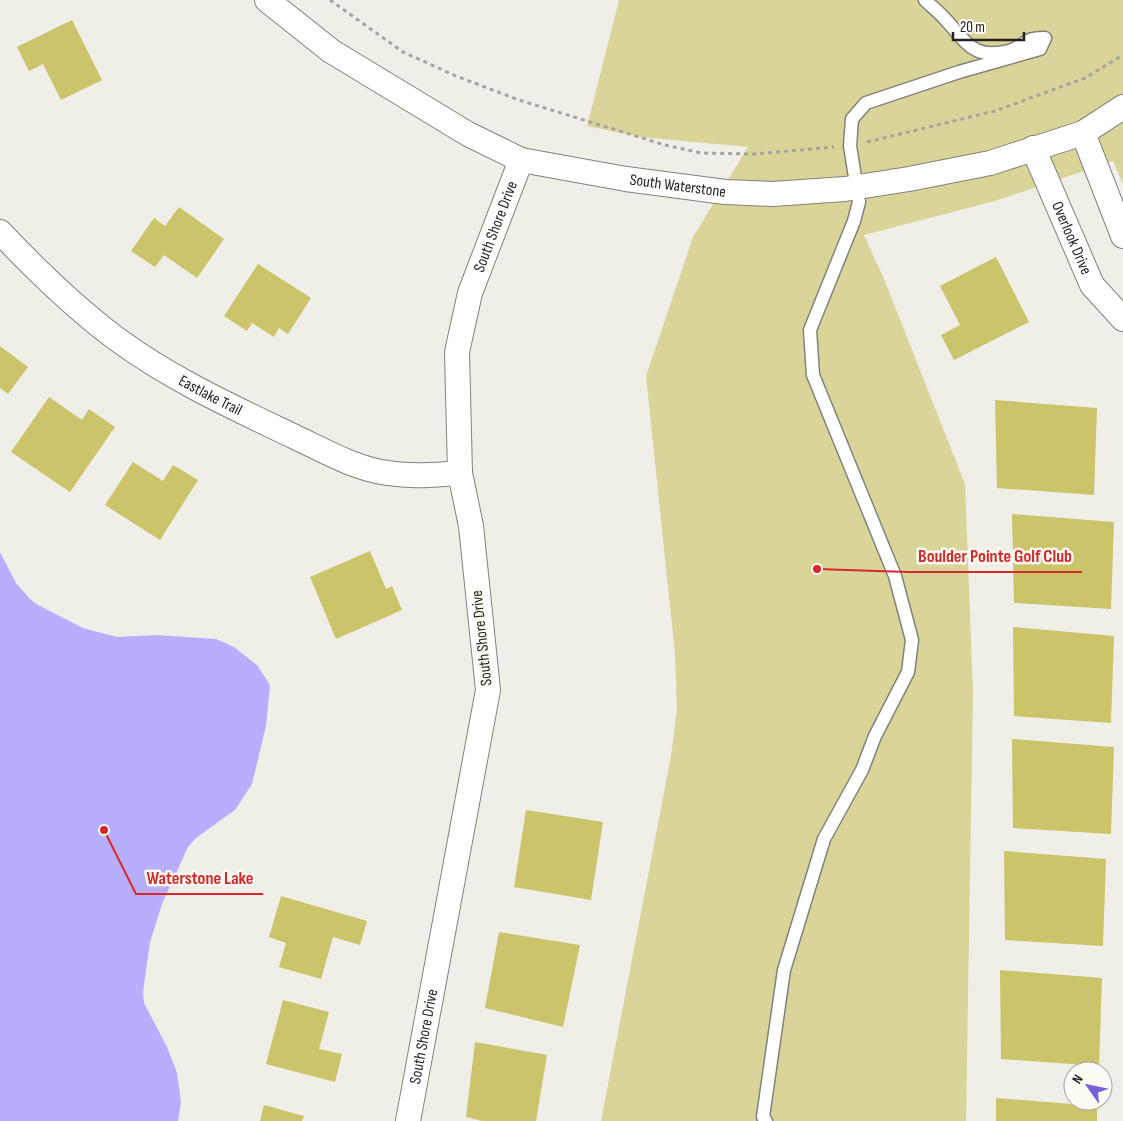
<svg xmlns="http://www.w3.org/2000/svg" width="1123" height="1121" font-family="'Sofia Sans Condensed',sans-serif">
<rect width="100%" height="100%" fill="#efeee7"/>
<path fill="#d9d599" d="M619,0H1123V184L1113,161L995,201L864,235L884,279L965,484L973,692L966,1121H601L671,756L677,709L675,654L646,376L693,237L748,147L641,137L587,126Z"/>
<path fill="#b8aefd" d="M0,552L16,583L30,599L38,605L83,628L117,637L157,635L216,639L234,647L257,665L270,685L266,726L252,784L235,810L196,838L188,847L162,904L150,942L143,992L144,1003L167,1047L177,1073L181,1102L178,1121H0Z"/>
<path fill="#cbc46b" d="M72,20L102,80L61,100L43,64L29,71L17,47Z
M179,207L224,239L197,278L164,255L155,267L131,251L154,218L165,226Z
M996,257L1029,322L954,360L941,335L960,325L940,286Z
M258,264L311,298L288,334L279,328L274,337L252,323L247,331L224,316Z
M0,346L28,367L8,394L0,388Z
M49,397L82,420L89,409L115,427L70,492L11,452Z
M995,400L1097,408L1094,495L997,488Z
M133,462L163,481L173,465L198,480L160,540L105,505Z
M1012,514L1114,522L1111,609L1014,603Z
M370,551L386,589L392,586L402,610L336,639L310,577Z
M1013,627L1114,636L1111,723L1014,716Z
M1012,739L1114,747L1111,834L1013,828Z
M526,810L603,822L591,900L514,887Z
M1004,851L1106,859L1103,946L1005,940Z
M281,896L367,921L360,945L333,937L321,979L279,967L286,943L269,937Z
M499,932L580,945L563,1027L485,1008Z
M1000,970L1102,978L1099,1066L1001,1059Z
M283,1000L329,1012L319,1049L342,1054L335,1082L266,1064Z
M475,1042L547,1055L536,1121H482L466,1117Z
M996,1098L1097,1106V1121H996Z
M264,1105L304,1116L302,1121H260Z"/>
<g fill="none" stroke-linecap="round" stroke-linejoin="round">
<g stroke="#82827b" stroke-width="15">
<path id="service" d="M766,1121L763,1117L784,970L824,839L862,770L875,736L908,672L912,640L895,576L813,375L810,330L854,221L859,202L850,146L852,119L866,103L959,72L1040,49L1045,38C1024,37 1026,46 1009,51C972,60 967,42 945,19C939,12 931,6 925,0"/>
</g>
<g stroke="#82827b" stroke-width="26">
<g id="minor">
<path id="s1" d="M267,0L331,51L468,134L521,160L626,179L725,192L773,194L845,189L909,179L990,163L1083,133L1123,107"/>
<path d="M1083,133L1123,236"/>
<path id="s2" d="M1033,148L1092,285L1123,319"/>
<path id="s3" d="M0,232C36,270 73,306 114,337C169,378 232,407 293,436C323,450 355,469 388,473C412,477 435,475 460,473"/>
<path id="s4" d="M408,1121L488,690L471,526L460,473L457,352L470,293L521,160"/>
</g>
</g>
<path stroke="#a6a5a0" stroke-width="3" stroke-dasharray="4 4" stroke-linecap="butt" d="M330,0L403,52L456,76L519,100L665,145L701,153L754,154L834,147
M867,142L995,111L1085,78L1123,55"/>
<use href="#service" stroke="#fff" stroke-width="12"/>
<use href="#minor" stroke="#fff" stroke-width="24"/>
</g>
<g text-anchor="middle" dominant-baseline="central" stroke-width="5" stroke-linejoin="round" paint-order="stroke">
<g font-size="16" fill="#242321" stroke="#fcfcf4">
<text stroke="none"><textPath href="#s1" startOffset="460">South Waterstone</textPath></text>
<text stroke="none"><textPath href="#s4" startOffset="910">South Shore Drive</textPath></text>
<text stroke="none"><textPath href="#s2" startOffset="98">Overlook Drive</textPath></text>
<text stroke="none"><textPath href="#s3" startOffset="268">Eastlake Trail</textPath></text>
<text transform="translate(482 638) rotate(-96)">South Shore Drive</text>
<text stroke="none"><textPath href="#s4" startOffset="86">South Shore Drive</textPath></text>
</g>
</g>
<path fill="none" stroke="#d62828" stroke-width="2" d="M817 569L908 572H1082M104 830L136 894H263"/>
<g fill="#d62828" stroke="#fcfcf4" stroke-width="2">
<circle cx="817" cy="569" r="5"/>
<circle cx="104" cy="830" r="5"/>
</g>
<g font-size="18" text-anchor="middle" font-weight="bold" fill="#d62828" stroke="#fcfcf4" stroke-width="5" stroke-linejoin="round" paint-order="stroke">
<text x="995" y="562">Boulder Pointe Golf Club</text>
<text x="200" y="884">Waterstone Lake</text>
</g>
<g transform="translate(1088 1086) rotate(303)"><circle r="24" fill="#fcfcf4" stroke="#a6a5a0"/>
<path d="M0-4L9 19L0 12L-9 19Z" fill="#795fd9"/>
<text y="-8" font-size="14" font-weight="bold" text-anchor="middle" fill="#242321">N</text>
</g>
<path d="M953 32v8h71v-8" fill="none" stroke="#242321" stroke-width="2.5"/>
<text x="960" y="32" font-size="15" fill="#242321" stroke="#fcfcf4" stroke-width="4" paint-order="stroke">20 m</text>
</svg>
